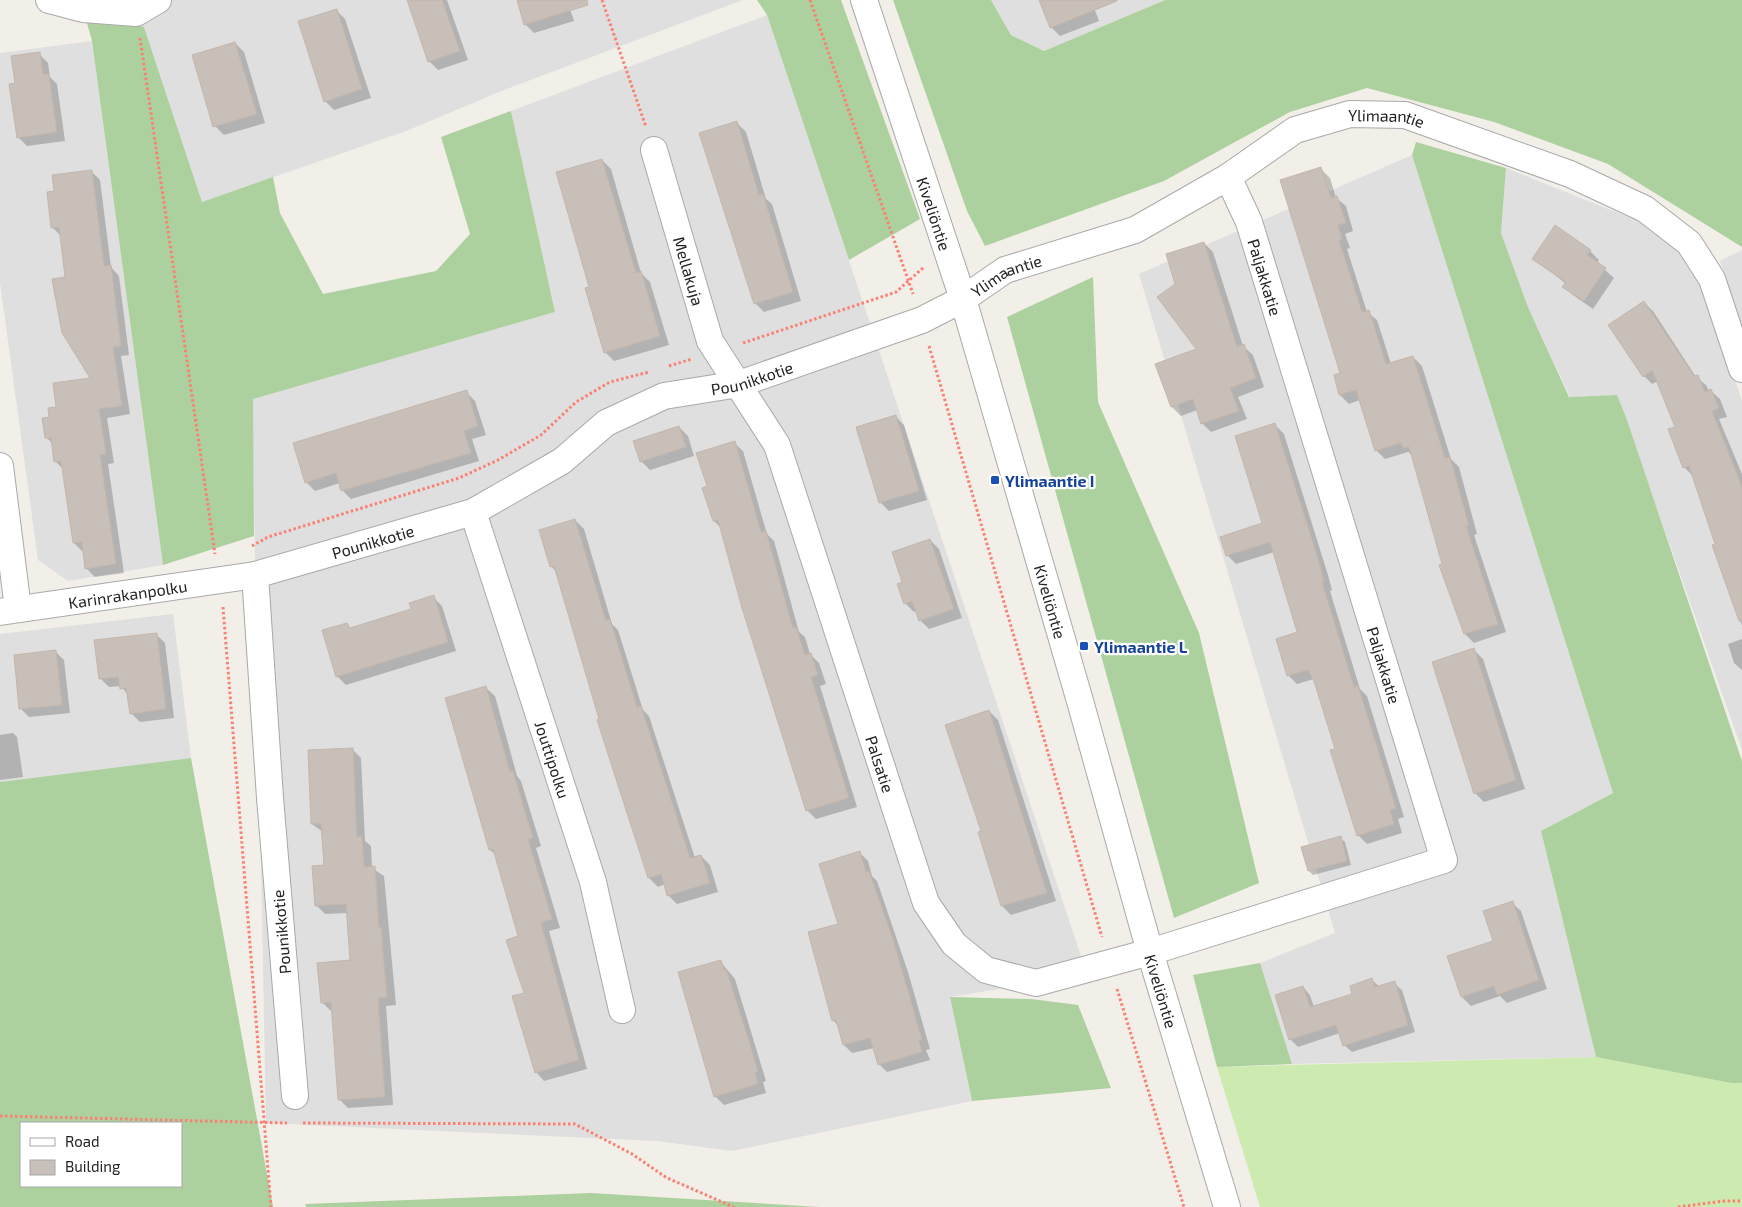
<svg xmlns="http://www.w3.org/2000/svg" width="1742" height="1207" font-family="'Exo 2',sans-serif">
<rect width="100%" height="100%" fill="#f2efe9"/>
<path fill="#e0dfdf" d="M73,0H743L504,90L406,131L202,202L144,27L83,9Z
M991,0H1165L1044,51L1011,35Z
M767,15L1085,968L1036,983L950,997L972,1101L732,1151L657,1141L266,1123L252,399L555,312L511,111Z
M92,41L163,565L68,581L38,560L0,283V53Z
M1412,155L1613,793L1541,831L1596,1057L1292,1064L1260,963L1335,933L1139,274Z
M1506,168L1658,229L1702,280L1742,401V750L1617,395L1570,397L1528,307L1501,233Z
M1742,250V327L1720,261Z
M173,614L191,758L0,782V634Z"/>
<path fill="#cdebb0" d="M1596,1057L1731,1083H1742V1207H1260L1217,1067Z"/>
<path fill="#add19e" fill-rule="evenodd" d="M757,0H841L920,219L849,260L767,15Z
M893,0H991L1011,35L1044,51L1165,0H1742V247L1608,164L1494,122L1367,88L1290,112L1164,181L985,246L967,211Z
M83,9L144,27L202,202L273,177L280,213L323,294L436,271L470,234L441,137L511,111L555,312L253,399L254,536L163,565L92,41Z
M1416,142L1506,168L1501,233L1528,307L1569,397L1617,395L1627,420L1742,761V1083H1731L1596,1057L1541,831L1613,793L1412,155Z
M1093,277L1098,402L1199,633L1259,883L1174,918L1007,317Z
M191,758L273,1207H0V782ZM21,1123H181V1186H21Z
M1260,963L1292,1064L1217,1067L1193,975Z
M950,997L1031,999L1078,1005L1111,1088L972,1101Z
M591,1193L819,1207H306L305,1204Z"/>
<path fill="#0003" d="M408,0H447L468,60L438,70L429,61Z
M518,0H567L574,21L534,33L525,24Z
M1040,0H1091L1099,21L1060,36L1051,27Z
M336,10L345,19L371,98L334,110L325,101Z
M235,43L244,52L265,123L224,135L215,126Z
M39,54L48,63L50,77L57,84L65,141L27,146L18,137L16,84Z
M737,123L746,132L766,199L772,204L801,301L764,312L755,303Z
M602,160L611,169L641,273L650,282L669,345L614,361L605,352L590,288Z
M1321,169L1330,178L1336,198L1346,206L1353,231L1345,234L1350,248L1347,249L1367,312L1377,320L1391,364L1413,357L1422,366L1451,459L1459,467L1477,534L1474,535L1506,632L1474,643L1465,634L1441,566L1444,565L1413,456L1408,452L1385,459L1376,450L1360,400L1349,404L1340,395L1335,376L1342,374Z
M91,171L100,180L111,267L119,276L129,355L121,356L130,414L107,418L114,463L108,464L124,573L95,577L86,568L83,552L74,543L64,470L56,462L53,444L47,438L51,418L58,408L92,379L66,278L61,236L52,227L55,192Z
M1204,243L1213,252L1243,346L1253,355L1264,387L1238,397L1247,419L1211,432L1202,423L1197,410L1181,416L1172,407L1198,350L1177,284Z
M1590,251L1599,260L1597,263L1614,278L1593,309L1573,295L1564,287L1566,284L1534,258Z
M1644,303L1653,311L1696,377L1706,385L1709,391H1711L1720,399L1727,417L1719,419L1742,474V626L1714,546L1716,545L1693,476L1684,467L1676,427L1658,381L1652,384L1644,376Z
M466,392L475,401L486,435L472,439L479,461L351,499L342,490L340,483L315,491L306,482Z
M895,416L904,425L927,500L889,511L880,502Z
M1275,425L1284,434L1328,575L1332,590L1330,591L1360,689L1367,696L1404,817L1398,819L1402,833L1367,844L1358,835L1336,750L1314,679L1297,684L1288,675L1298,633L1274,552L1236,564L1228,556L1222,538L1264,524Z
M679,427L688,436L694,456L650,470L641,461Z
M734,443L743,451L767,534L774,541L799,632L805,637L810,654L819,663L826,684L820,686L857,807L816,819L807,810L722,529L714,521L708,487Z
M575,520L584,529L612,624L618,630L643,710L649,716L695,858L701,856L710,865L718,892L677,904L668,895L665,884L658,887L649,878L557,573L551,566Z
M930,540L939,549L962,618L929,629L920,620L917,611L914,612L905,603L903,583Z
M433,597L442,606L456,651L346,685L337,676L346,624L351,629L413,610Z
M156,634L165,643L174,718L140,722L131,713L128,695L121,686L109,687L100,678Z
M1742,639V670L1734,663L1728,644Z
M1474,650L1483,659L1525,789L1484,802L1475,793Z
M55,651L64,660L70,713L29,717L20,708Z
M486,688L495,696L517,776L521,781L541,846L536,848L560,928L549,931L587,1069L544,1081L536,1072L520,937L496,855L490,850L446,699Z
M989,711L998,720L1056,901L1011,915L1002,906L980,832H982Z
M13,733L17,737L23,777L0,780V735Z
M352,749L361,758L365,841L371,846L372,868L384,876L396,1005L386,1006L393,1105L348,1108L339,1099L333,1011H331L322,1002L352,961L348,913L325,914L316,905L326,866L323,832L312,824Z
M1340,838L1345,842L1351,865L1313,875L1309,871L1303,848Z
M859,852L868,861L872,876L877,881L908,972L930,1049L926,1050L930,1060L887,1072L879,1064L874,1048L852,1053L844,1045L839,1027L833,1020L840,925Z
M1512,903L1521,911L1547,989L1507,1003L1500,996L1471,1006L1462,997L1449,957L1495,942Z
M720,961L735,979L766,1081L763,1082L766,1093L724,1105L715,1096Z
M1372,980L1380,987L1394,983L1402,990L1415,1032L1352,1052L1344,1045L1340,1033L1298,1047L1290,1039L1303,987L1310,995L1314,1007L1354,995Z"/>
<path fill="#c7bfb8" stroke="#c4b6ab" d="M407,0H442L460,51L428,62Z
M517,0H587L588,5L524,25Z
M1039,0H1117V1L1050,28Z
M337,9L362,89L324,102L298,21Z
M235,42L257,114L213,127L192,55Z
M40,52L43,74H49L57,132L17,138L9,84L15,83L11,56Z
M737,121L759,195L763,194L793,292L754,304L699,133Z
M602,159L636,273L641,271L660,336L604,353L585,288L589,287L556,172Z
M1321,167L1331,198L1337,196L1346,223L1338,225L1342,239L1339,240L1362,312L1369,310L1386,364L1413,356L1445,458L1450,457L1469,526H1466L1498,624L1464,634L1439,565L1442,564L1409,447L1403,448L1401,443L1375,451L1356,390L1339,395L1334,375L1340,373L1280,180Z
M92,170L104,266L111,265L121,346L113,347L122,406L99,409L106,454L100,455L116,564L85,569L82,542L73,543L61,461L54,462L51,438H45L42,418L49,417L48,408L56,407L53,383L90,378L62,333L52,279L65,277L59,227L51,228L47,192L54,191L52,175Z
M1555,225L1591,250L1587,255L1606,268L1584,301L1562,287L1566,282L1532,259Z
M1204,242L1237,347L1244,344L1256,378L1230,388L1239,411L1201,424L1193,399L1171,407L1155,364L1196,349L1157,297L1175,284L1166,254Z
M1644,301L1694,376L1698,375L1705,392L1711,389L1719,408L1712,411L1742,487V620L1739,621L1712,545L1715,544L1689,466L1683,468L1668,429L1675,427L1652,370L1643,377L1608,325Z
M467,390L478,426L464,431L471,453L341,491L336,473L305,483L293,443Z
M896,415L919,491L879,503L856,427Z
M1275,423L1320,565L1324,581L1322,582L1354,687L1358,686L1396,808L1390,810L1394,824L1357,836L1330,750L1335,749L1314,681L1308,670L1287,676L1276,639L1297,632L1270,542L1226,556L1220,537L1262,523L1235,436Z
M679,426L686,447L640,462L633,441Z
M735,441L761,532L766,531L793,628L796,627L805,655L811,653L818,675L811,677L849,798L806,811L742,608L718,520L713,521L702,488L707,486L696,453Z
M575,519L606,621L610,619L637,707L641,706L690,858L701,855L710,883L667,896L661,874L648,878L597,720L599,719L554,566L550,567L539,530Z
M930,539L954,609L919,621L912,601L904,604L897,584L902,582L892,552Z
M434,595L448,642L336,677L322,630L347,623L350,628L411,609L409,603Z
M157,633L166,709L130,714L126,688L120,689L118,677L99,679L94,640Z
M1474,648L1516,780L1474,794L1432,662Z
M56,650L62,705L19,709L14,655Z
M486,686L510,772L513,771L533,838L528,839L552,919L541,923L579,1060L535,1073L512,996L524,993L506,940L518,936L493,849L489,850L445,698Z
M989,710L1047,893L1001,906L978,832L981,831L945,725Z
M353,748L357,837L362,836L364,867L375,866L379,928L381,927L387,997L378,998L385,1097L338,1100L331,1002L321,1003L317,963L350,960L346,904L315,906L312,866L324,865L321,824H311L308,750Z
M1341,836L1347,861L1308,871L1301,847Z
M860,851L866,872L869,871L893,939L922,1040L919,1041L922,1052L878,1065L870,1038L843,1045L836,1020L832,1021L808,932L838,924L819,864Z
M1513,901L1539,980L1497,995L1494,986L1461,997L1447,956L1493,941L1483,911Z
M721,960L724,970L726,969L750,1044L758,1072L755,1073L758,1084L714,1097L678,972Z
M1372,978L1375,987L1395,981L1408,1025L1343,1046L1336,1025L1289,1040L1275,995L1303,986L1310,1007L1352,994L1350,986Z"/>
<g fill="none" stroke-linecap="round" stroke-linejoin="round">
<g stroke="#a9a9a9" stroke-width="28">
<g id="minor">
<path d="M49,0L83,9L136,13L158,0"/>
<path id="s1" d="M864,0L963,299L1080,701L1150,952L1227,1207"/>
<path id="s2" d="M654,150L710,341L777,445L926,903L954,944L986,970L1036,983L1150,952L1444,860L1249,222L1228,177"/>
<path d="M0,466L18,609"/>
<path id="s3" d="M473,512L593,882L622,1010"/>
<path id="s4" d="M0,612L255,575"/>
<path id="s5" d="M295,1096L270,798L255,575L473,512L562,461L606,423L664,396L739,384L922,320L963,299L1005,270L1135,230L1228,177L1295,130L1350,114L1405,115L1570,174L1645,209L1689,243L1712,279L1742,369"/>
</g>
</g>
<path stroke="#fa8072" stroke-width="3" stroke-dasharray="2.5 2.5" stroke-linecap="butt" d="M602,0L646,127
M810,0L913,294
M140,38L215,554
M743,343L896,292L924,267
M929,346L1102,937
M669,366L692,359
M252,546L268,537L459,478L498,460L541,435L576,402L610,382L649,372
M223,607L271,1207
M1117,989L1184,1207
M0,1116L287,1123
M303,1123L575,1124L632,1154L667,1178L734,1207
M1678,1207L1724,1201H1742"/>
<use href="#minor" stroke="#fff" stroke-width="26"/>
</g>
<g fill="#1a4fb4" stroke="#fff" stroke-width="2">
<rect x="990" y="475" width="10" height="10" rx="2.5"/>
<rect x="1079" y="641" width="10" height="10" rx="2.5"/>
</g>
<g text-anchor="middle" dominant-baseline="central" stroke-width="4.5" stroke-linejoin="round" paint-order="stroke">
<g font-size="16" fill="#222" stroke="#fff">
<text stroke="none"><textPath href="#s5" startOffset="1760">Ylimaantie</textPath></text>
<text stroke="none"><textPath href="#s1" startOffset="225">Kiveliöntie</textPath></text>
<text stroke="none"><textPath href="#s2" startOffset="126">Mellakuja</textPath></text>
<text stroke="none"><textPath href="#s5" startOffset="1340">Ylimaantie</textPath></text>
<text transform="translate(1265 277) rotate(73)">Paljakkatie</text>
<text stroke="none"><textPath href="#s5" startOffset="1064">Pounikkotie</textPath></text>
<text stroke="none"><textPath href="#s5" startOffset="645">Pounikkotie</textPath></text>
<text stroke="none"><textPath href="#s4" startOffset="129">Karinrakanpolku</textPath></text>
<text stroke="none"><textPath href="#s1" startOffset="630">Kiveliöntie</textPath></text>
<text transform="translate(1384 665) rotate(73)">Paljakkatie</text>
<text stroke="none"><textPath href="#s3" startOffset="260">Jouttipolku</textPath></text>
<text stroke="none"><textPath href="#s2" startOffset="658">Palsatie</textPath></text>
<text transform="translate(281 932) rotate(-95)">Pounikkotie</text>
<text stroke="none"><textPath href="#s1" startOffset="1035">Kiveliöntie</textPath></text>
</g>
<g font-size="16" font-weight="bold" fill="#164399" stroke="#fff" text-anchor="start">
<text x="1005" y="480">Ylimaantie I</text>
<text x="1094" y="646">Ylimaantie L</text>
</g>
</g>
<rect x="20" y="1122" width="162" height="65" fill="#ffffff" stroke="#a7a7a7"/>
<rect x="30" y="1138" width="25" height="8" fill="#ffffff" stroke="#a7a7a7"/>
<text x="65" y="1147" font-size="15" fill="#222222">Road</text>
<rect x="30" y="1160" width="25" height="15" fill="#c7bfb8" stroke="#a7a7a7"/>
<text x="65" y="1172" font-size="15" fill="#222222">Building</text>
</svg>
